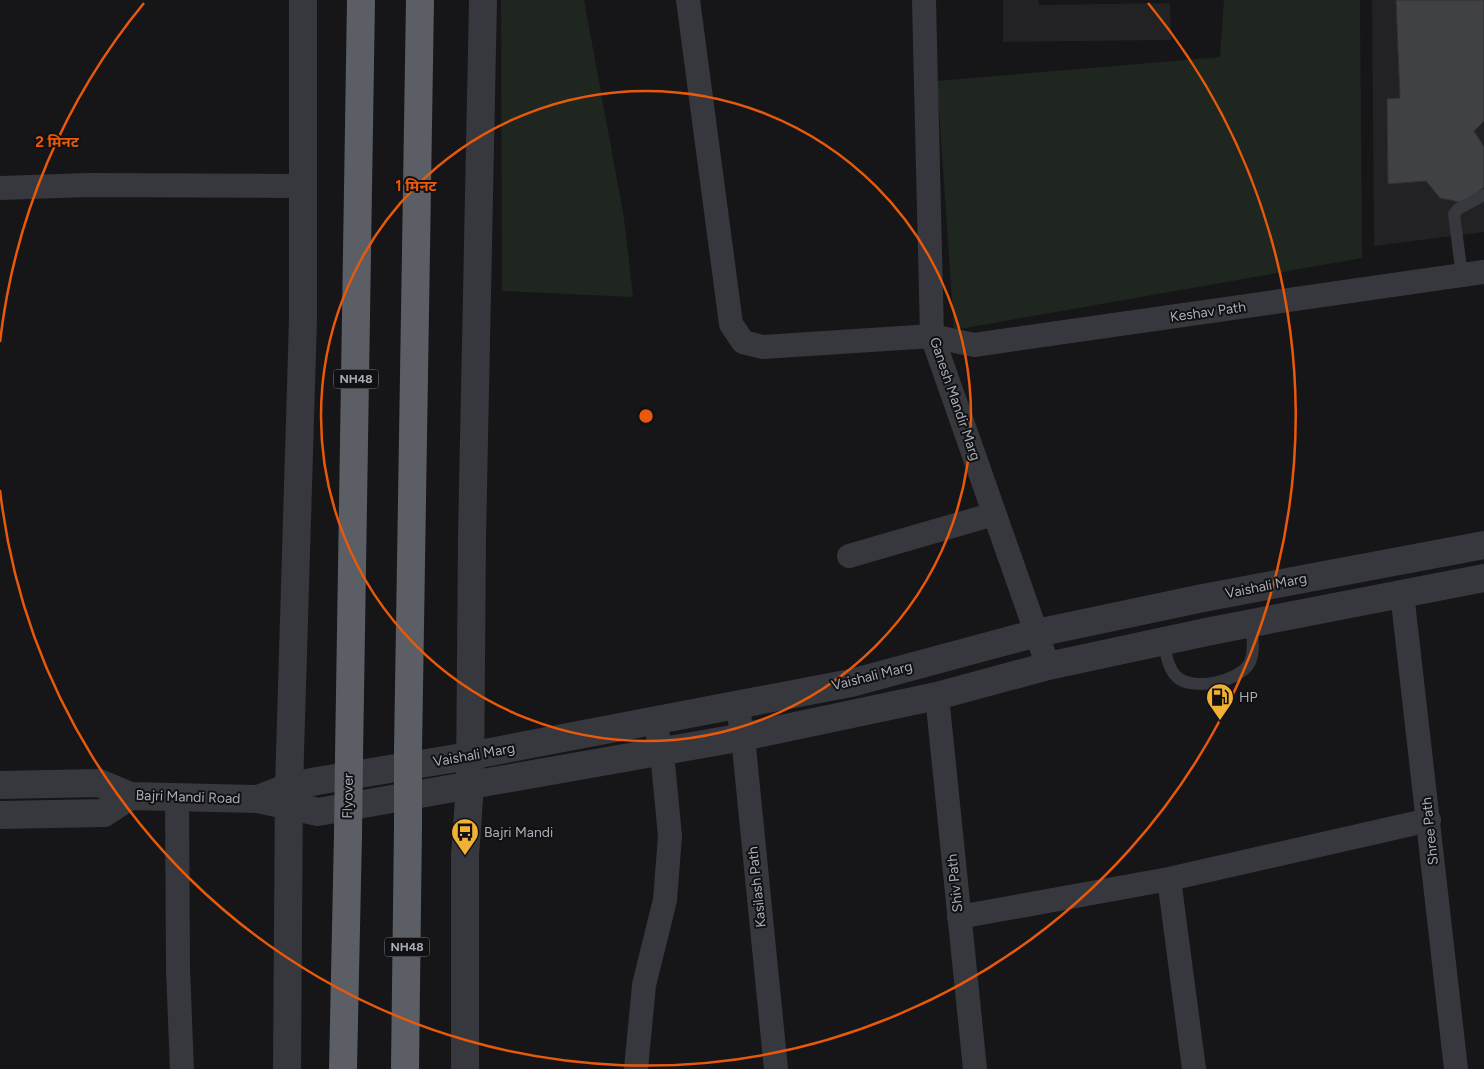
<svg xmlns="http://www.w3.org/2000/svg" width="1484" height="1069" font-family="Figtree,'Noto Sans Devanagari',sans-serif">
<rect width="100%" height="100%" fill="#161618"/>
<path fill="#222225" d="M1003,0H1038L1039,5L1170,3L1171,40L1003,42Z
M1372,0H1484V232L1374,246Z"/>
<path fill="#1e261f" d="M501,0H584L624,218L633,297L502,291Z
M1224,0H1360L1362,258L954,330L937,81L1220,57Z"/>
<path fill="#404145" stroke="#303034" d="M1396,0H1484V121L1474,131L1484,147V187L1464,203L1440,198L1426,181L1388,184L1387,99L1400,98Z"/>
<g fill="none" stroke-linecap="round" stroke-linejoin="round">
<path stroke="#37383d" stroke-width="12" d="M1462,276L1454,214L1458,209L1484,195
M1163,641C1166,653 1168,669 1177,677C1193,692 1241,681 1250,662C1255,651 1252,634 1252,622"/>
<path stroke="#37383d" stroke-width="24" d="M688,0L731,324L743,342L763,347L932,336L974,345L1484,272
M924,0L932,336L1048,666
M0,188L89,185L303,186
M849,556L994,514
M1402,593L1456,1069
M937,696L975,1069
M737,705L743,737L776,1069
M177,798L178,970L182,1069
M1169,879L1194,1069
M959,917L1169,879L1429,820
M636,1069L644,985L665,900L670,836L662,753L654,720"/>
<path stroke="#37383d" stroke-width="28" d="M0,785L99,783L130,796L258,799L318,812L743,737L937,696L1048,666L1211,631L1484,578
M258,799L289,787L317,781L469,756L851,683L1037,633L1203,598L1484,545
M0,815L104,813L130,796
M287,1069L289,787L303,319V0
M465,1069V856L470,785L472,537L483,0"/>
<path stroke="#5b5e65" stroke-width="28" d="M408,750L420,0
M349,757L361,0
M343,1069L348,834
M405,1069L408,825"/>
<path stroke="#5b5e65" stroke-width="28" d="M408,750V825
M348,834L349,757"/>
</g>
<g fill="none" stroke="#e8590c" stroke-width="2.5">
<circle cx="646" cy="416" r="325"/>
<path d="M0 342A650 650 0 0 1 144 3M1148 3A650 650 0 1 1 0 490"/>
</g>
<defs>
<g id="fuel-pin" transform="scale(1.4375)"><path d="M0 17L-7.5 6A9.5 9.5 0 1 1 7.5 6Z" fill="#f2b134" stroke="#111113"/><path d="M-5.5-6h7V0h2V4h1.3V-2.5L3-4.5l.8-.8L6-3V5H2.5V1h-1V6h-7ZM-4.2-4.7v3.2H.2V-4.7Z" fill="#111"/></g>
<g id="bus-pin" transform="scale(1.4375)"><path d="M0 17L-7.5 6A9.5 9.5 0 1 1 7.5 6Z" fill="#f2b134" stroke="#111113"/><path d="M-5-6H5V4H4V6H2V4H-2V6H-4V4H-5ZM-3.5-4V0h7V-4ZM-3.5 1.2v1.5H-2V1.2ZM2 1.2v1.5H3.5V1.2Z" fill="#111"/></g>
</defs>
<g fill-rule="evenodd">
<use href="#fuel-pin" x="1220" y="697"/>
<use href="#bus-pin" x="465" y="832"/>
</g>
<g text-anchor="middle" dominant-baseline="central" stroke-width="4" stroke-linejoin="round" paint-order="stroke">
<g fill="#111113" stroke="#7b7e86" stroke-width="1">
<rect x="333.5" y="369.5" width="45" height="19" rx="4"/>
<rect x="384.5" y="937.5" width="45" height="19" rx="4"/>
</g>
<g font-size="12" font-weight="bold" fill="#a8adb8">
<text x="356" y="379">NH48</text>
<text x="407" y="947">NH48</text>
</g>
<g font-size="14" fill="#a8adb8" stroke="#111113">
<text transform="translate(1208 312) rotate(-8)">Keshav Path</text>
<text transform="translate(955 399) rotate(71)">Ganesh Mandir Marg</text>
<text transform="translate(1266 586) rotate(-11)">Vaishali Marg</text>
<text transform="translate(872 676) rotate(-14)">Vaishali Marg</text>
<text transform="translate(474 755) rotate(-10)">Vaishali Marg</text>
<text transform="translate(348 796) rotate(-89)">Flyover</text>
<text transform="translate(188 797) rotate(2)">Bajri Mandi Road</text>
<text transform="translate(1430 831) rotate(-96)">Shree Path</text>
<text transform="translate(955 883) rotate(-96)">Shiv Path</text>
<text transform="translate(757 887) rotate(-96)">Kasilash Path</text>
</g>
<g font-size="14" fill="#a8adb8" stroke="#111113" text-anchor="start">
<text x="1239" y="697">HP</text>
<text x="484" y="832">Bajri Mandi</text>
</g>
</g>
<circle cx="646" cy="416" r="8" fill="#e8590c" stroke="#111113" stroke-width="2.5"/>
<g font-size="15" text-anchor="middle" font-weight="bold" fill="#e8590c" stroke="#111113" stroke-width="4" stroke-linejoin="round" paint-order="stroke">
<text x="57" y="147">2 मिनट</text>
<text x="416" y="191">1 मिनट</text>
</g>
</svg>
